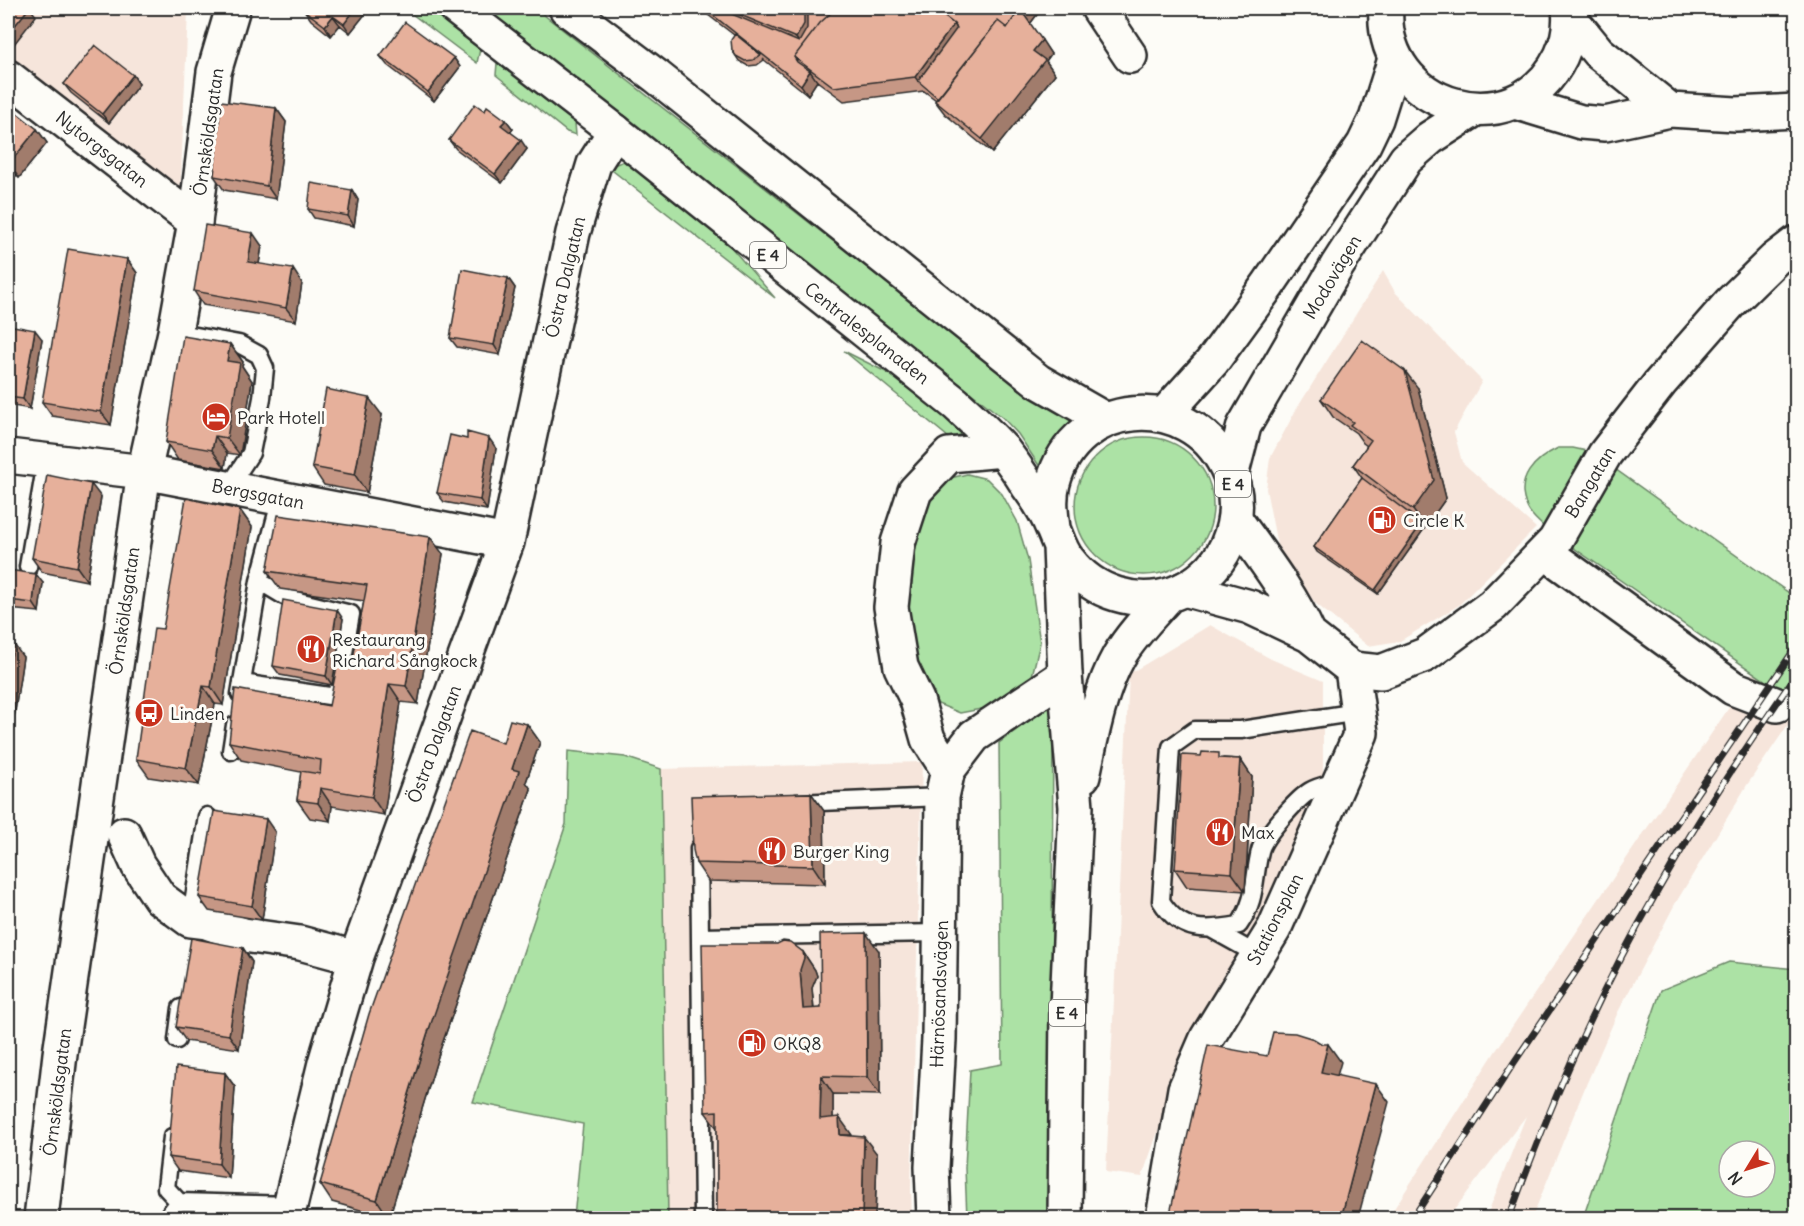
<svg xmlns="http://www.w3.org/2000/svg" width="1804" height="1226" font-family="Delius,sans-serif">
<rect width="100%" height="100%" fill="#fdfcf7"/>
<filter id="ink" filterUnits="userSpaceOnUse"><feTurbulence type="fractalNoise" baseFrequency=".0167" numOctaves="2"/><feDisplacementMap in="SourceGraphic" scale="12" xChannelSelector="R" yChannelSelector="G"/><feConvolveMatrix kernelMatrix="1 2 1 2 8 2 1 2 1" color-interpolation-filters="sRGB"/></filter>
<g filter="url(#ink)">
<path fill="#f6e5db" d="M8,8H190L188,11L180,198L8,59Z
M1383,271L1395,292L1482,381L1454,432L1462,462L1536,528L1459,605L1400,641L1368,646L1315,603L1278,550L1266,489L1270,458L1296,410Z
M1796,609V713L1747,785L1675,904L1618,1012L1586,1085L1532,1218H1486L1526,1116L1448,1218H1388L1495,1052Z
M1210,625L1271,659L1323,681V796L1178,1075L1142,1177L1106,1172L1129,674Z
M922,762L911,1190L912,1218H668L661,769Z"/>
<path fill="#ace2a5" stroke="#6c8668" stroke-width="1.5" fill-rule="evenodd" d="M404,8H427L480,49L477,63Z
M481,8H535L1030,395L1078,417L1055,438L1040,467L1018,434L1003,418Z
M497,63L575,123L576,135L567,132L496,75Z
M624,161L730,246L775,298L608,167Z
M844,351L900,379L965,431L960,435L948,437Z
M1075 506a69 69 0 1 1 138 0a69 69 0 1 1-138 0Z
M1558,448H1573L1591,452L1796,598V702L1545,528C1539,522 1530,515 1527,507C1514,479 1535,459 1558,448Z
M967,474L987,479L1002,494L1017,521L1028,560L1040,643L1031,680L997,706L960,713L938,704L910,655L903,606L923,515L942,480Z
M1053,702L1051,1218H967L965,1168L970,1070L1002,1064L999,743Z
M568,751L625,757L661,769L668,1218H574L583,1124L473,1102L566,824Z
M1729,962L1796,969V1218H1583L1661,990ZM1729,1151H1765V1187H1729Z"/>
<g fill="none" stroke-linecap="round" stroke-linejoin="round">
<g stroke="#2b2b2b" stroke-width="21">
<path id="lane" d="M175,332L239,344L259,355L265,368L262,398L251,453L228,488
M28,567L46,462
M242,683L336,697L351,614L302,602L284,596L259,581
M240,694L259,581L281,498
M231,751L235,725
M1340,781C1330,784 1318,786 1310,791C1297,799 1263,837 1260,851C1253,880 1257,899 1239,925C1205,931 1181,933 1161,901L1171,747L1195,730H1241L1358,712
M796,803L942,797
M699,848L703,1218
M190,923L207,816
M1213,930L1258,955
M700,937L941,933
M177,1040L181,1008
M172,1137L166,1188L179,1202
M166,1218L179,1202L290,1205"/>
</g>
<g stroke="#2b2b2b" stroke-width="38">
<path id="street" d="M1098,8L1130,56
M195,222L214,72L233,8
M8,456L144,472L507,542
M1545,552L1733,688L1777,705
M1352,669L1381,672L1425,655L1493,605L1555,541L1605,454L1660,383L1730,303L1775,259L1796,243
M948,770L928,739L917,700L901,667L891,607L898,543L915,491L949,455L1003,450
M124,834L138,865L160,898L190,920L206,922L244,935L300,943L356,958
M287,1218L325,1063L356,958L507,542L573,233L594,164L615,131
M934,1218L932,1167L939,1039L942,797L948,770L974,736L1065,675"/>
</g>
<g stroke="#2b2b2b" stroke-width="38">
<path id="secondary" d="M1386,8C1379,109 1516,149 1561,56C1568,41 1571,25 1569,8
M1571,19L1598,52L1670,110
M8,77L195,222L175,332L144,472L60,1054L41,1218
M1515,102L1581,122L1605,124L1670,110L1736,114L1796,111
M1164,415L1212,362L1268,285L1364,144L1376,119L1395,59
M1231,476L1244,426L1337,266L1406,159L1430,138L1475,109
M1235,519C1262,557 1290,592 1309,635
M1163,1218L1185,1089L1207,1038L1274,929L1361,733L1352,669L1309,635L1250,607L1184,589"/>
</g>
<g stroke="#2b2b2b" stroke-width="38">
<path id="highway" d="M456,8L615,131L956,404C972,419 988,433 1002,449C1011,460 1020,473 1028,486C1037,498 1047,514 1053,529C1058,540 1061,552 1069,561C1093,593 1137,607 1175,593C1197,585 1217,567 1227,545C1238,520 1239,491 1226,466C1188,389 1075,398 1053,483C1049,498 1051,512 1053,528
M566,8L656,76L1038,381L1106,420
M1060,547L1065,675L1076,807L1067,1007L1065,1218
M1083,776C1091,738 1100,689 1119,656C1132,634 1152,614 1169,595"/>
</g>
<use href="#lane" stroke="#fdfcf7" stroke-width="16"/>
<use href="#street" stroke="#fdfcf7" stroke-width="33"/>
<use href="#secondary" stroke="#fdfcf7" stroke-width="33"/>
<use href="#highway" stroke="#fdfcf7" stroke-width="33"/>
<g stroke="#2b2b2b" stroke-width="7">
<path id="rail" d="M1413,1218L1513,1064L1796,647
M1509,1218C1549,1107 1597,995 1657,892C1699,817 1747,746 1796,675"/>
</g>
<use href="#rail" stroke="#fdfcf7" stroke-width="4.5" stroke-dasharray="14" stroke-linecap="butt"/>
</g>
<path fill="#c69785" stroke="#2b2b2b" stroke-width="1.5" d="M307,8H370L350,33L340,25L331,36L311,20L304,10Z
M699,8H930L942,15L1039,12L1030,24L1051,54L1046,61L1055,74L992,153L945,114L935,101L936,100L924,91L844,101L817,81L808,95L763,59L764,60L757,65L748,66L739,61L732,50L734,35Z
M380,56L454,58L460,67L434,101L387,65Z
M133,75L139,84L109,123L71,93L64,84Z
M8,106L37,129L47,143L19,178L8,169Z
M276,108L286,122L276,199L224,190L214,176Z
M485,111L506,120L513,129L510,132L527,149L502,183L456,149L449,140Z
M352,190L358,200L354,226L314,218L308,209Z
M262,246L259,264L302,283L296,321L203,305L194,291Z
M127,259L137,273L111,425L52,416L42,402Z
M508,278L515,288L500,355L457,347L450,338Z
M8,325L42,339L30,409L8,405Z
M230,344L243,362L242,366L252,381L240,455L227,453L225,468L178,460L166,442Z
M1418,388L1446,498L1378,594L1317,552L1314,547L1362,478L1353,465L1367,446L1363,443L1356,433L1333,417L1321,399Z
M382,415L367,493L324,485L312,467Z
M496,448L487,510L444,502L437,493Z
M101,497L87,581L42,572L32,558Z
M240,510L252,527L223,705L215,704L199,785L149,777L136,759L163,629Z
M443,554L418,704L401,702L384,815L332,806L330,821L310,818L297,800L301,772L241,760L229,742L329,706L351,669L364,601L280,589L267,571Z
M8,570L43,583L39,612L8,609Z
M343,619L332,685L280,675L273,666Z
M8,642L23,657L12,731H8Z
M527,724L540,742L526,782L531,789L439,1053L389,1218L332,1202L320,1184L503,743Z
M1223,758L1240,759L1252,777L1245,891L1187,887L1175,869Z
M811,793L824,811L825,884L708,881L696,863Z
M275,832L262,920L209,911L199,897Z
M243,948L252,962L239,1049L186,1041L176,1027Z
M879,951L880,1095L833,1094V1118L852,1136L877,1154L875,1218H717V1128L705,1112L803,952L815,970L817,976L812,988L814,1009L821,1008Z
M225,1073L235,1087L229,1178L178,1171L168,1157Z"/>
<path fill="#a17b6c" stroke="#2b2b2b" stroke-width="1.5" d="M29,8H30L36,16L11,48L8,44V34Z
M356,8H370L350,33L344,24Z
M816,8H829L825,24L815,10Z
M1029,8H1036L1039,12L1017,41L1010,32Z
M804,9L814,23L805,51L796,38Z
M333,16L340,25L331,36L325,26Z
M954,24L963,38L918,81L915,77Z
M1042,40L1051,54L1046,61L1055,74L992,153L982,139L1033,51Z
M454,58L460,67L434,101L428,92Z
M810,71L817,81L808,95L801,85Z
M133,75L139,84L109,123L102,114Z
M276,108L286,122L276,199L267,186Z
M506,120L513,129L508,135L501,125Z
M37,129L47,143L19,178L9,164Z
M521,140L527,149L502,183L495,174Z
M352,190L358,200L354,226L348,216Z
M8,231L12,237L8,242Z
M253,233L262,246L257,275L248,262Z
M127,259L137,273L111,425L101,412Z
M293,269L302,283L296,321L286,308Z
M508,278L515,288L500,355L494,345Z
M35,330L42,339L30,409L23,399Z
M230,344L243,362L242,366L252,381L240,455L227,438V361Z
M1405,371L1418,388L1446,498L1378,594L1375,590L1422,523L1413,510Z
M369,398L382,415L367,493L355,475Z
M215,436L227,453L225,468L212,450Z
M489,438L496,448L487,510L480,500Z
M91,484L101,497L87,581L77,567Z
M240,510L252,527L223,705L211,687Z
M430,537L443,554L418,704L406,686Z
M36,574L43,583L39,612L33,603Z
M337,610L343,619L332,685L326,676Z
M13,643L23,657L12,731L8,725V681Z
M389,684L401,702L384,815L372,797Z
M203,686L215,704L199,785L186,768Z
M527,724L540,742L526,782L531,789L439,1053L389,1218L377,1200L427,1035L512,769Z
M1240,759L1252,777L1245,891L1232,873Z
M320,788L332,806L330,821L318,803Z
M811,793L824,811L825,884L813,866Z
M266,819L275,832L262,920L252,906Z
M866,933L879,951L880,1095L867,1077Z
M243,948L252,962L239,1049L229,1035Z
M803,952L815,970L817,976L812,988L815,1027L803,1009L800,970Z
M1328,1044L1341,1062L1333,1090L1321,1072Z
M225,1073L235,1087L229,1178L219,1164Z
M821,1076L833,1094V1136L820,1119Z
M1376,1084L1389,1102L1358,1218H1341Z
M839,1117L852,1135H840Z
M864,1137L877,1154L875,1218H862Z"/>
<path fill="#e6b09b" stroke="#2b2b2b" stroke-width="1.5" d="M8,8H29L8,34Z
M307,8H356L344,24L333,16L325,26L304,10Z
M704,8H726V9L729,13L799,42L807,28V13L818,14L820,8H840L833,11L820,23L794,57L797,62L810,71L801,85Z
M726,8H816L815,10L804,9V24L796,38L726,9Z
M840,8H930L937,11L954,24L915,77L834,87L794,57L820,23L833,11Z
M959,8H1029L1024,14L1020,9L1007,28L998,21L938,98L918,81L957,28L954,24L942,15L958,12Z
M1020,9L1042,40L1033,51L1045,60L982,139L935,101L998,21L1007,28Z
M405,22L454,58L428,92L380,56Z
M735,34L761,55L753,60L745,61L736,56L732,50L731,40Z
M95,45L133,75L102,114L64,84Z
M221,101L276,108L267,186L214,176Z
M475,104L485,111L487,106L506,120L501,125L521,140L495,174L449,140Z
M8,106L37,129L9,164L8,163Z
M311,183L352,190L348,216L308,209Z
M205,225L253,233L248,262L293,269L286,308L194,291Z
M68,249L127,259L101,412L42,402Z
M462,269L508,278L494,345L450,338Z
M8,325L35,330L23,399L8,397Z
M183,336L230,344L227,361L240,363L227,438L215,436L212,450L166,442Z
M1362,340L1405,371L1434,480L1413,510L1353,465L1371,440L1350,425L1353,422L1321,399Z
M326,389L369,398L355,475L312,467Z
M467,432L489,438L480,500L437,493L450,435L467,439Z
M47,475L91,484L77,567L32,558Z
M1362,478L1422,523L1375,590L1314,547Z
M186,498L240,510L211,687L203,686L186,768L136,759L154,628L163,629Z
M278,515L430,537L406,686L389,684L372,797L320,788L318,803L297,800L301,771L320,774L321,760L229,742L235,689L329,706L337,666L351,669L367,585L267,571Z
M8,570L36,574L33,603L8,600Z
M283,600L337,610L326,676L273,666Z
M8,642L13,643L8,681Z
M510,720L527,724L512,769L519,771L427,1035L377,1200L320,1184L369,1014L470,731L503,743Z
M1202,752L1219,753V758L1240,759L1232,873L1175,869L1182,755L1201,756Z
M811,793L813,866L696,863L693,850L691,796Z
M214,811L266,819L252,906L199,897Z
M866,933L867,1077L821,1076L820,1119L839,1117L840,1135L864,1137L862,1218H717V1111L705,1112L702,944H777L783,941L790,942L803,952L804,958L800,970L803,1009L821,1008L820,934Z
M191,938L243,948L229,1035L176,1027Z
M1273,1032L1295,1033L1314,1039L1322,1044H1328L1321,1072L1376,1084L1341,1218H1169L1208,1045L1267,1056Z
M176,1067L225,1073L219,1164L168,1157Z
M165,1214L202,1218H164Z"/>
</g>
<defs>
<g id="hotel-disc" transform="scale(1.5)"><circle r="9.5" fill="#c8321e" stroke="#fdfcf7"/><path d="M-6-4.5h1.5V1H6V5H4.5V3h-9V5H-6ZM-4 0a1.8 1.8 0 1 1 3.6 0ZM.5 0V-2.5h3Q6-2.5 6 0Z" fill="#fff"/></g>
<g id="fuel-disc" transform="scale(1.5)"><circle r="9.5" fill="#c8321e" stroke="#fdfcf7"/><path d="M-5.5-6h7V0h2V4h1.3V-2.5L3-4.5l.8-.8L6-3V5H2.5V1h-1V6h-7ZM-4.2-4.7v3.2H.2V-4.7Z" fill="#fff"/></g>
<g id="restaurant-disc" transform="scale(1.5)"><circle r="9.5" fill="#c8321e" stroke="#fdfcf7"/><path d="M-5-6h1v4h1v-4h1v4h1v-4h1v5L-1.5 .5V6h-2V.5L-5-1ZM5-6V6H3V1.5H1.5Q1.5-4 5-6Z" fill="#fff"/></g>
<g id="bus-disc" transform="scale(1.5)"><circle r="9.5" fill="#c8321e" stroke="#fdfcf7"/><path d="M-5-6H5V4H4V6H2V4H-2V6H-4V4H-5ZM-3.5-4V0h7V-4ZM-3.5 1.2v1.5H-2V1.2ZM2 1.2v1.5H3.5V1.2Z" fill="#fff"/></g>
</defs>
<g fill-rule="evenodd">
<use href="#hotel-disc" x="216" y="417"/>
<use href="#fuel-disc" x="1382" y="520"/>
<use href="#restaurant-disc" x="311" y="649"/>
<use href="#bus-disc" x="149" y="713"/>
<use href="#restaurant-disc" x="1220" y="832"/>
<use href="#restaurant-disc" x="772" y="851"/>
<use href="#fuel-disc" x="752" y="1043"/>
</g>
<g text-anchor="middle" dominant-baseline="central" stroke-width="6" stroke-linejoin="round" paint-order="stroke">
<g fill="#fdfcf7" stroke="#6a6a68" stroke-width="1.5">
<rect x="750" y="242" width="36" height="26" rx="4.5"/>
<rect x="1215" y="471" width="36" height="26" rx="4.5"/>
<rect x="1049" y="1000" width="36" height="26" rx="4.5"/>
</g>
<g font-size="16" font-weight="bold" fill="#2b2b2b">
<text x="768" y="255">E 4</text>
<text x="1233" y="484">E 4</text>
<text x="1067" y="1013">E 4</text>
</g>
<g font-size="18" fill="#2b2b2b" stroke="#fdfcf7">
<text transform="translate(208 132) rotate(-82)">Örnsköldsgatan</text>
<text transform="translate(102 149) rotate(38)">Nytorgsgatan</text>
<text transform="translate(565 277) rotate(-77)">Östra Dalgatan</text>
<text transform="translate(1332 277) rotate(-59)">Modovägen</text>
<text transform="translate(867 333) rotate(38)">Centralesplanaden</text>
<text transform="translate(1590 482) rotate(-59)">Bangatan</text>
<text transform="translate(258 494) rotate(11)">Bergsgatan</text>
<text transform="translate(124 611) rotate(-82)">Örnsköldsgatan</text>
<text transform="translate(434 744) rotate(-70)">Östra Dalgatan</text>
<text transform="translate(1275 919) rotate(-63)">Stationsplan</text>
<text transform="translate(939 994) rotate(-88)">Härnösandsvägen</text>
<text transform="translate(57 1092) rotate(-83)">Örnsköldsgatan</text>
</g>
<g font-size="18" fill="#2b2b2b" stroke="#fdfcf7" text-anchor="start">
<text x="237" y="417">Park Hotell</text>
<text x="1403" y="520">Circle K</text>
<text x="332" y="639">Restaurang<tspan x="332" dy="21">Richard Sångkock</tspan></text>
<text x="170" y="713">Linden</text>
<text x="1241" y="832">Max</text>
<text x="793" y="851">Burger King</text>
<text x="773" y="1043">OKQ8</text>
</g>
</g>
<rect width="1804" height="1226" fill="none" stroke="#fdfcf7" stroke-width="30"/>
<rect x="15" y="15" width="1774" height="1196" fill="none" stroke="#2b2b2b" stroke-width="2" filter="url(#ink)"/>
<g transform="translate(1747 1169) rotate(232)"><circle r="28" fill="#fdfcf7" stroke="#a9a8a5" stroke-width="1.5"/>
<path d="M0-4.5L10 22L0 15L-10 22Z" fill="#c8321e"/>
<text y="-9" font-size="16" font-weight="bold" text-anchor="middle" fill="#2b2b2b">N</text>
</g>
</svg>
